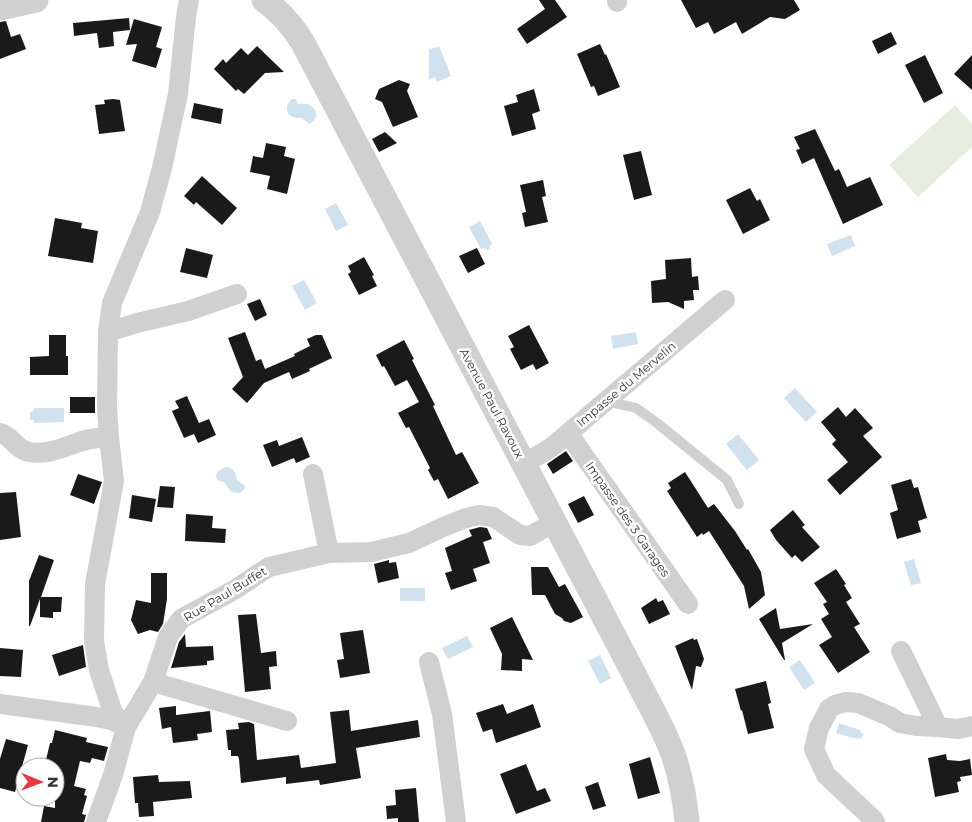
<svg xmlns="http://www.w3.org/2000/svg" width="972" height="822" font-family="Montserrat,sans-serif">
<rect width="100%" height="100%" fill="#fff"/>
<path fill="#e6ecdf" d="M955,105L972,124V147L918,197L889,165Z"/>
<path fill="#cfe2ee" d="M439,46L451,76L437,82L435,77L429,80V50Z
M292,99H296L298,104C302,104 307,103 311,106C320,112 316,121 309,124L302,118C289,119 281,110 292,99Z
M336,203L348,225L336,231L325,209Z
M480,221L492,244L490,245V248L488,250L484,248L481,249L469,227Z
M851,235L855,246L832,256L827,244Z
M304,280L317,303L305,310L292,286Z
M636,332L638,344L613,349L611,336Z
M795,388L817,412L806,422L784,398Z
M34,408H64V422L34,423V420H30V412L34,411Z
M738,434L759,460L747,470L726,444Z
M225,467C235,468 235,472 237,480L245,486V488L241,493L231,492L225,483L218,480L216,477L217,472Z
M914,559L921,583L911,585L904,562Z
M400,588H425V601H400Z
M467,636L473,647L448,659L442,648Z
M600,655L611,678L600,684L588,661Z
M800,660L815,683L804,690L789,667Z
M839,723L860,730V731L863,734L862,738L860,739L857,738V739L836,733Z"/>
<path fill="#1a1a1a" d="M539,0H555L567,17L527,44L517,29L545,9Z
M681,0H794L800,10L785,19L770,17L742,34L736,22L714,34L708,22L696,28Z
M129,18L130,30L113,32L114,46L99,48L97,33L74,36L73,23Z
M134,19L162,27L156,47L162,49L156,68L132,61L137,44L126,45Z
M6,21L11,37L20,34L26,49L0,59V22Z
M891,32L897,44L878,54L872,41Z
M600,44L605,55L606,54L620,87L598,96L594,86L591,87L577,54Z
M257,46L284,72L265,73L244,94L238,89L236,91L214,69L223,59L226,63L241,48L248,55Z
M925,55L943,93L924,103L905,65Z
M972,55V90L954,74Z
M399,80L410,84L407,91L418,117L393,127L382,102L375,99L379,89Z
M534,89L540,111L532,114L536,129L512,136L504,106L518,102L516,95Z
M113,99L120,100L125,131L99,134L95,105L105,104L104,100Z
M194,103L223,109L221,124L191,118Z
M815,129L835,171L839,169L847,187L870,177L883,205L843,224L814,158L802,164L796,150L800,149L794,137Z
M385,132L397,143L379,152L372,139Z
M266,143L286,147L284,156L295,159L287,194L267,189L270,176L250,172L253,156L263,158Z
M641,151L652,195L634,200L623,155Z
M202,176L237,208L222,225L196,202L194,205L184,196Z
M543,180L546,196L542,197L548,222L525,227L522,213L526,212L520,185Z
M750,188L757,201L760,199L770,220L743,234L726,200Z
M55,218L82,223L81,228L98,231L93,263L48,256Z
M186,248L213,255L207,278L180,272Z
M477,248L485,264L468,273L459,256Z
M364,257L374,275L372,276L377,286L359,295L348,274L351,272L348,266Z
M691,258L692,277L698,276L699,290H693L694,300L684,301V309L668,302L652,303L651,281L666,279L665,260Z
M260,299L267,315L255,321L247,304Z
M529,325L549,363L536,370L533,364L521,370L510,349L514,347L508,336Z
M245,332L256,361L261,359L265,369L295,356L294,354L310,346L307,339L316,335H322L332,358L309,369L310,371L292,379L289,372L264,383L247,403L232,389L243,377L228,338Z
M49,335H66V356H68V375H30V357L49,356Z
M404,340L414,359L412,360L435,405L433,406L456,455L462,452L479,483L448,499L438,479L434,481L428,470L430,468L409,427L406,428L398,413L419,402L407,380L395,386L384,366L382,367L376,355Z
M187,396L199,423L209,419L216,435L198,443L194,434L184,438L172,411L179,408L175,401Z
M70,397H95V413H70Z
M838,407L846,417L855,408L873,428L863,436L882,457L840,495L827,480L848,462L832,444L836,440L821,422Z
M302,437L310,457L296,463L294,458L272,467L263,445L277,440L279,446Z
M566,451L573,461L553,474L547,464Z
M685,472L708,508L714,504L735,531L747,550L748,549L761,572L765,595L749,609L744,586L709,531L703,535L702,533L697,537L667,491L671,488L668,483Z
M78,474L102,482L94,504L70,495Z
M911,479L914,488L918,487L927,518L918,521L921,532L897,539L890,513L898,510L891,485Z
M160,486L175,487L173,508L157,507Z
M16,492L21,537L0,540V493Z
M132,495L156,499L152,522L129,518Z
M584,496L594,515L578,523L568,504Z
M793,510L805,525L802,527L820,547L802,562L795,555L792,558L776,540L770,530Z
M186,514L213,516L212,528L226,529L225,543L185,541Z
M480,527L487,528L492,539L483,542L490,563L473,569L477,581L451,590L445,573L452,571L445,548L472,536L469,530Z
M39,555L54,560L41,597H62L61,612H53V618L40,617V599L30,626H29V581Z
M389,560V563L396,562L399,578L378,583L374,564Z
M531,567H548L559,587L565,584L583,617L571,623L564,621L562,618L555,614L545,595H532Z
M836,569L846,584L844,585L852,598L846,602L860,624L854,627L870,652L838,673L819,645L832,637L821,619L829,614L823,604L827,602L814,583Z
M151,573H167V599L163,624L158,632L150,630L138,634L131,620L136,600L151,603Z
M656,598L658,602L663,600L670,614L649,624L641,608Z
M776,608L780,629L813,624L782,643L785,660H784L759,619Z
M256,614L261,653L276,651L277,666L269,667L271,689L245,692L238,615Z
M512,617L533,660L522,659V671L501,670L502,654L490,628Z
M363,630L370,673L340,678L337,660L344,659L340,633Z
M185,634L186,647L213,646L214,660L207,661V665L171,668L179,642Z
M693,638L694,640L697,639L704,659L701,667L696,666L692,690L675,646Z
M83,645L86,667L59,676L52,655Z
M0,648L23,650L21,677L0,676Z
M766,681L771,703L768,704L774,728L748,734L742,710L741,711L735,689Z
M503,704L507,714L533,704L541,727L496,743L492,729L483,732L476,713Z
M176,706V715L210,711L212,732L197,734L198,740L173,743L171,727L162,729L159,708Z
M349,710L351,731L418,720L420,737L356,748L361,778L320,785L319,780L286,784V777L241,783L239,759L238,756H231V750H228L226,730L239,729L238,723L249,722L254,724L257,760L299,755L301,768L336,763L330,712Z
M55,730L87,738L86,742L108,747L104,761L92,758L90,763L80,761L74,786L86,789L84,795L87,796L82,814L86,815L84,822H41L44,806L55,808V767H52L53,762L46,760L50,743H52Z
M6,739L28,745L15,792L0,788V759Z
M946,754L947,760L960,761L970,759L972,775L960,777L961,781L957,782L959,792L935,797L928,758Z
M650,757L660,793L638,799L629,764Z
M526,764L537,791L545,788L551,801L516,814L500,774Z
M158,775L159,782L190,781L192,798L153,802L154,816L139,817L138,803H135L133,777Z
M598,782L606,806L593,810L585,787Z
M416,788L419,822H398V818L387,819L386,806L396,805L395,790Z"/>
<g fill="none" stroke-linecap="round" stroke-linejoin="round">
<path stroke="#d0d0d0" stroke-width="10" d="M606,401L636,408L657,423L727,480L739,504"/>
<path stroke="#d0d0d0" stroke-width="20" d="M617,2V0
M108,332L137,323L188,311L237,294
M0,433C12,436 15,449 29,452C48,456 68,445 86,440C93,438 101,438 109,437
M568,433L688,604
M524,464L552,447L725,300
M313,474L329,553
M901,651L938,727
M429,662L442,714L456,822
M153,682L287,721
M0,704L97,717L111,720L124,726
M126,727L113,713L99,670L94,641L95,584L114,481L109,437L107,408L108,332L112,303L150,212L162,168L178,94L186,17L189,0
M96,822L113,775L126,727L153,682L168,637L181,619L234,590L269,567L329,553L371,552L409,543L443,527L466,518L479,515L493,517L520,535L530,536L555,522
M875,822L874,820L826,775L814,749L819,728L829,709L835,705L846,702L858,703L889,716L900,723L916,726L938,727L958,729L972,726"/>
<path stroke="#d0d0d0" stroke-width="25" d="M264,0C280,12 293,26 303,43L634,674C647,701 664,728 674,757C681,778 685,800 687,822
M0,8L36,0"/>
</g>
<g text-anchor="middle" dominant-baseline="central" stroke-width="5" stroke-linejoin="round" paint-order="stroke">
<g font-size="12" fill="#333" stroke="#fff">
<text transform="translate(626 384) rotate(-40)">Impasse du Mervelin</text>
<text transform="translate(492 403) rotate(62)">Avenue Paul Ravoux</text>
<text transform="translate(628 519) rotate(55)">Impasse des 3 Garages</text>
<text transform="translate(225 594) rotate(-31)">Rue Paul Buffet</text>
</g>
</g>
<g transform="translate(40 782) rotate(91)"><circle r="24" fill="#ffffff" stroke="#adadad"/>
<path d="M0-4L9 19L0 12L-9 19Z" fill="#e63946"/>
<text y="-8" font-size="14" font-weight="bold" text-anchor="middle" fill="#333333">N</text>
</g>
</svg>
